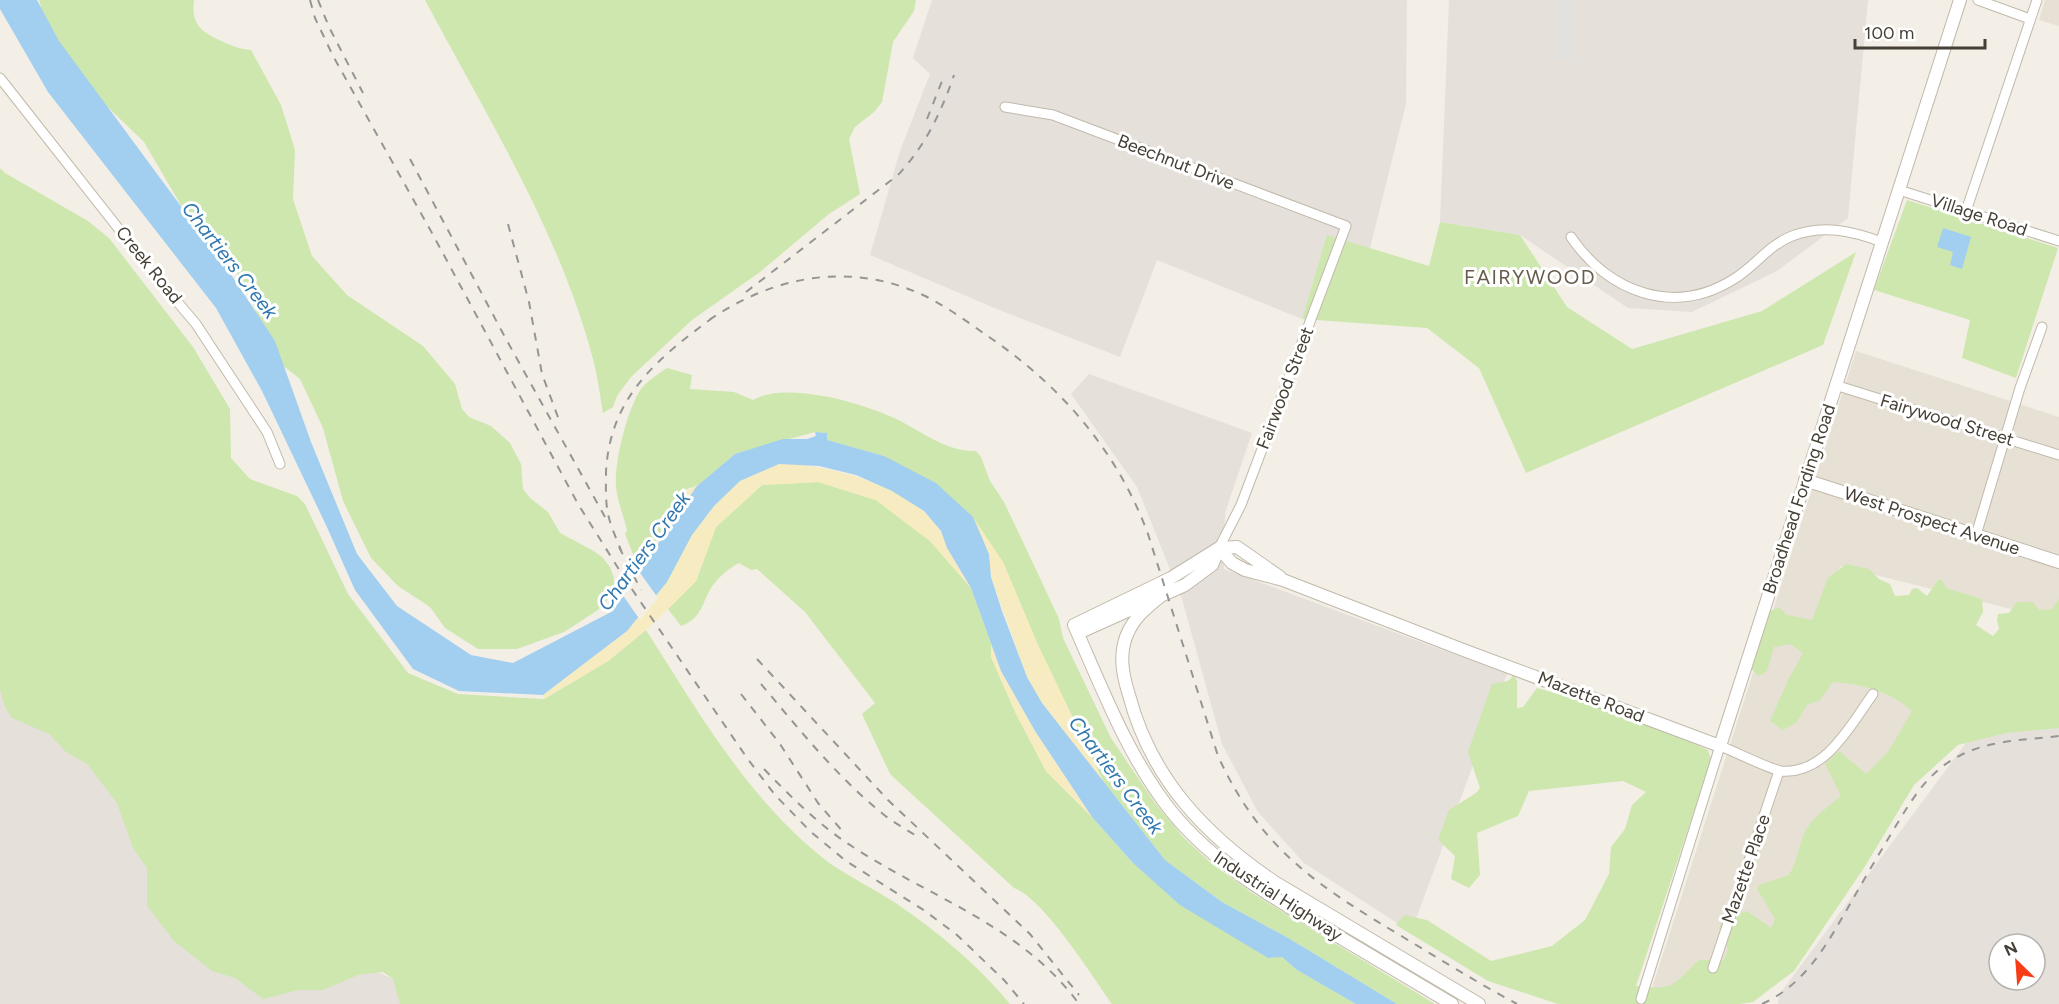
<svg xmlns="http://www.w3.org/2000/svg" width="2059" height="1004" font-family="Figtree,sans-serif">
<rect width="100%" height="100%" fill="#f3efe6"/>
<path fill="#e6e1d4" d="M2045,0H2059V26L2039,20Z
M1856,351L2059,417V621L1840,566L1783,716L1832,664L1926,697L1792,928L1647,1004Z"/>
<path fill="#e5e0da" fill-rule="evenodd" d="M932,0H1407L1406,104L1370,248L1327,236L1302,319L1157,260L1120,357L992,307L870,255L900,151L930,74L913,58Z
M1449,0H1868L1848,218L1777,271L1692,312L1628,308L1520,235L1440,222Z
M1089,374L1252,433L1225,513L1224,569L1507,674L1411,932L1304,863L1258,812L1222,744L1182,599L1137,487L1071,394Z
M0,513L166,874L447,1004H0Z
M2059,721V1004H1778L1779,995L1971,736ZM1999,944H2035V980H1999Z"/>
<path fill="#cde7af" d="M39,0H194C191,23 200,31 219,40C230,45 239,49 251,50L281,105L295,150L293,199L312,256L347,295L423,346L455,384L462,409L469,417L491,426L510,443L521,464L523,489L530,498L548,512L560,533L592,550L602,557L610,567L614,578V590L606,601L598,610L564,632L517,649H478L445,628L430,607L398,586L371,558L343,501L323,428L300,379L281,364L267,343L246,285L189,219L144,142L89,89L49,37Z
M425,0H916L914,11L893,42L882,102L874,112L855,127L849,139L860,194L829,214L760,272L692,320L631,377L617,396L613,407L603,413C600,396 598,379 594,363C561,234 487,117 425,0Z
M0,168L5,173L88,221L109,238L193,347L230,409L231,458L250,479L297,496L305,504L348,594L408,673L458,694L544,699L608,661L646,630C699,713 749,801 828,862C849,877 873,888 894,902C937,931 977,964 1010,1004H400L393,979L383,972L358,975L323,990H299L263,999L235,978L212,971L174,941L147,906V868L133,848L117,803L87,764L66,752L49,734L12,718L5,707L0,690Z
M1907,200L2058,248L2016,378L1962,358L1970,320L1874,290Z
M1440,222L1520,235L1567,307L1632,349L1762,311L1856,252L1823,345L1526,473L1479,368L1427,328L1302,319L1327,235L1429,266Z
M667,368L692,375L690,389L734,392L753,400C787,380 871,405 904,423C926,435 950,452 976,451L981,457L990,481L1004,502L1039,576L1059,619L1063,638L1111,738L1155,803L1184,838L1211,863L1252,893L1435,1004H1397L1290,939L1222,902L1165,860L1103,781L1037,643L1003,562L884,456L826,440L827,433L815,432L735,454L699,485L687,489L673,505L664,528L658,536L649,559L640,572L625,534L627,531C624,516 617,501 616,486C614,463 627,412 639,392C645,382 657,375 667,368Z
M818,482L876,500L930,541L971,588L991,643V657L1016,714L1046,771L1092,817L1133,863L1282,957L1297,970L1356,1004H1112C1092,976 1044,899 1014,888L890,774L862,714L875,703L805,612L757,569L751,570L739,563C728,569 720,576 713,585C701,603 703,618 681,626L668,609L696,581L716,527L762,485Z
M1846,564L1869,569L1879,579L1890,584L1895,596L1909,595L1912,589L1917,588L1927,596L1938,580H1942L1946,588L1982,599L1983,612L1976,625L1993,636L1999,629L1997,620L1998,614L2009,613L2017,602H2033L2039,610L2052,609L2059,599V728L2006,733L1958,745L1914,785L1864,868L1794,971L1753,1002L1740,1004H1558L1488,981L1396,925L1404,915L1427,920L1491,961L1552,946L1585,920L1609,874L1611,847L1625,829L1632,805L1646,792L1623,781L1529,791L1518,816L1477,833L1480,875L1469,888L1451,879L1455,856L1438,840L1449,810L1476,793L1480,788L1468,752L1492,684L1508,681L1514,675L1517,681V708L1523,707L1537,688C1596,704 1653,724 1708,750L1711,760L1636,986C1675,991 1672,985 1699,960H1724L1728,949L1719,930L1722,919L1747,911L1771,928L1775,919L1757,889L1759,885L1789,875C1797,862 1798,848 1804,834C1811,818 1828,807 1841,796L1825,764L1839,751L1866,774L1888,752L1912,711C1890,691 1861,684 1833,682L1819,701L1808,704L1796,723L1783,730L1770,721L1789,678L1803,653L1790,644L1774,647L1767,671L1759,676L1751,669L1770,611L1779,607L1787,615L1812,620L1828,578Z"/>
<path fill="#f7ecc1" d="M789,463C839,469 911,485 940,531C943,536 945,542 948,548C954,562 963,575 971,588L930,541L876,500L818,482L762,485L716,527L696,581L668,609L646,630L608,661L544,699L543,695L627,631L667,582L691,535L714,506L740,481L779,464Z
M699,485L666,534L661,537L649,559C653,548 657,539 663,529C676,509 672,495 699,485Z
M973,517L1003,562L1037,643L1103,781L1042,703L1027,677L991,577L989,554Z
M991,643C1014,706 1055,761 1092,817L1046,771L1016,714L991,657Z"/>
<path fill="#e3e1de" d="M1556,0H1576L1575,61L1556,60Z"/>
<path fill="#a2cfef" d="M0,0H37L59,41L228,270L275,341L311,442L357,554L397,606L471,655L513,663L613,611L696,487L735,454L783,439H807L816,436L815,432L827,433V440L884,456L936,483L973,517L989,554L991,577L1002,611L1027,677L1042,703L1165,860L1222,902L1290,939L1397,1004H1356L1297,970L1282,957L1268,958L1180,905L1133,863L1092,817L1035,731L1001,671L971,588L947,548L941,531L924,511L892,491L856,475L819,466L779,464L740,481L714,506L692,535L667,582L627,631L543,695L459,691L413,669L355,590L326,525L262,391L216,308L48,92L0,9Z
M1943,228L1971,237L1962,269L1950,265L1953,252L1937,247Z"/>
<path fill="#f3efe6" d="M638,570L658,598L640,620L622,594Z"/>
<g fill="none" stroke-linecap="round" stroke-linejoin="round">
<g stroke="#c1b9ab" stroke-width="11">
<path id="minor" d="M1978,0L2030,19
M0,78L159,280L196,324L267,432L280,464
M1005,107L1053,115L1346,226L1241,505L1219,548
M1899,190L2059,241
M1966,211L2037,0
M1571,237C1608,292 1674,317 1734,279C1755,266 1769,245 1792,236C1823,224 1852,231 1882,242
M1835,385L2059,455
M1976,535L2020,388L2042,327
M1713,968L1779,771
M1641,999L1720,746C1734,751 1769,769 1781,771C1826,775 1851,724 1873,694"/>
</g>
<g stroke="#c1b9ab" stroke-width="14">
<path id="tertiary" d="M1805,480L2059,562
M1219,548L1232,563L1245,570L1283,580L1466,651L1720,746L1960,0
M1280,577L1237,547L1219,548L1171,578L1074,625C1102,688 1128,757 1171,811C1213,863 1270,896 1326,929C1368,954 1410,979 1452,1004
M1161,596C1147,607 1133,618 1126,637C1119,657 1123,676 1129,695C1151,779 1206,836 1276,883L1479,1004
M1078,633L1185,585L1212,565L1219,548"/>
</g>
<use href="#minor" stroke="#fff" stroke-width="9"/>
<use href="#tertiary" stroke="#fff" stroke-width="12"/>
<path stroke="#959595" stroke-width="2" stroke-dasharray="8 8" stroke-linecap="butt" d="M310,0L315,18L333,56L432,233L578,504L625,579L747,758L775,795L811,832L846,861L925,911L957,935L1004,980L1024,1004
M318,0L329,27L363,93
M927,119L944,76
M410,159L506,339L605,517
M508,224L529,302L542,374L559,420
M746,292L898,175C925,146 941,113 954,75
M709,320C774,276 849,261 923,295C948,307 970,324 992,339C1063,388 1118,453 1148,534L1218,756C1261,850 1318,886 1403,937C1441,960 1478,983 1517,1004
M619,547L641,590
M622,553C618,542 612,530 609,518C605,503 606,488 606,472C610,396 658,358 715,316
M757,659L888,800L1030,934L1079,995
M761,684C799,729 836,776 883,814C894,823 906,829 918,837
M741,694L780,744L818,803L844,833
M764,769C791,797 820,826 853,847C931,898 1022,926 1079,1004
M1762,1004C1808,983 1829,940 1853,899C1867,874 1882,849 1897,824C1914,796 1930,770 1961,755C1991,740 2026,740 2059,736"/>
</g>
<g text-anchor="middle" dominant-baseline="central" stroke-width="6" stroke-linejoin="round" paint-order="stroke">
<g font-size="18" fill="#453f35" stroke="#fff">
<text transform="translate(1176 162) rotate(21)">Beechnut Drive</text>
<text transform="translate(1979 215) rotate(18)">Village Road</text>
<text transform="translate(149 265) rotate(51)">Creek Road</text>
<text transform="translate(1285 388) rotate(-69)">Fairwood Street</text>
<text transform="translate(1947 420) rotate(17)">Fairywood Street</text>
<text transform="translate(1799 499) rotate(-72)">Broadhead Fording Road</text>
<text transform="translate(1932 521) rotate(18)">West Prospect Avenue</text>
<text transform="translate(1591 697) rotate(21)">Mazette Road</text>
<text transform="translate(1746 869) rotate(-71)">Mazette Place</text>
<text transform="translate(1278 896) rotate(33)">Industrial Highway</text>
</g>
<g font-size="20" font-style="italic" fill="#3078af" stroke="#fff">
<text transform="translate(230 260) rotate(52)">Chartiers Creek</text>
<text transform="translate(644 551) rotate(-54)">Chartiers Creek</text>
<text transform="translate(1116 775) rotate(53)">Chartiers Creek</text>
</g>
<g font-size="20" letter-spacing="1.5" fill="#685d4c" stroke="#fff">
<text x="1530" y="277">FAIRYWOOD</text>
</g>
</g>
<g transform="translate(2017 962) rotate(335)"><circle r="28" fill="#ffffff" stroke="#b5b2ae" stroke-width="1.5"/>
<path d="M0-4.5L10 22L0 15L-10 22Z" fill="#f73c18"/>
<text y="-9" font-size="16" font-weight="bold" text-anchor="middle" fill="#453f35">N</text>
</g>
<path d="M1855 39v9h130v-9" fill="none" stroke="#453f35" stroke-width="3"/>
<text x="1864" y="39" font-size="18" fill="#453f35" stroke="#ffffff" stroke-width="4.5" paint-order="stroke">100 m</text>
</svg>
